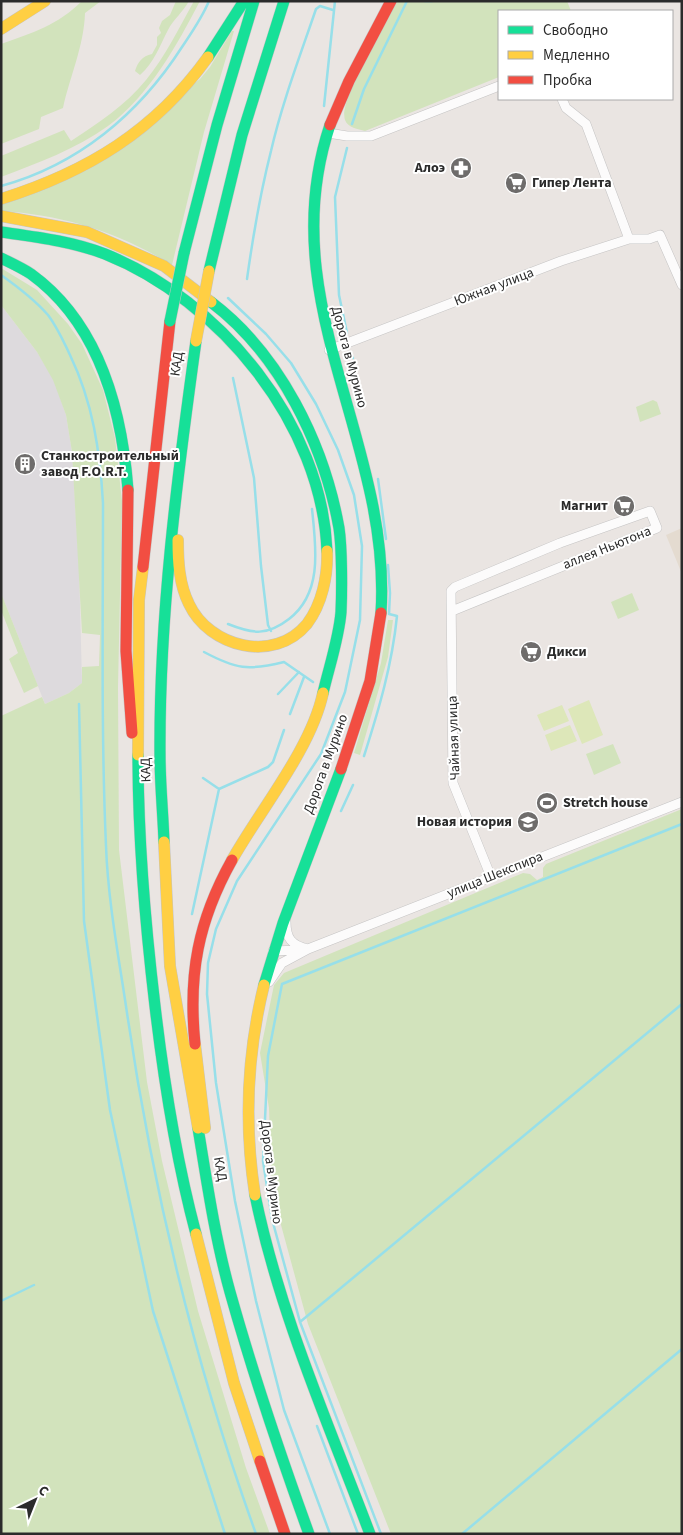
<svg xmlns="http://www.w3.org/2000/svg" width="683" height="1535" font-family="'Source Sans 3',sans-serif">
<rect width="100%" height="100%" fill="#eae5e2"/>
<path fill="#dddadd" d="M1,305L37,352L54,380L66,415L72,452L79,566L82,683L69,693L45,704L1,593Z"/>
<path fill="#e4dbd0" d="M682,528V574L666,535Z"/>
<path fill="#d2e3bc" d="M82,1H101L85,13C84,46 70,76 63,108L41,117L39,129L1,144V44C32,33 58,25 82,1Z
M176,1H189C183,12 173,20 168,30C160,45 154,63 140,75L135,71C138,62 142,56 152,54L157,45V37L161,33L159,28L162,21L170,15Z
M194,1H200C177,45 149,96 108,126C76,149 38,163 1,177V156L64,130L71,141C97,124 126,105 146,80C165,57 179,28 194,1Z
M396,1H567L571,11H499V77L365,131C358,129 348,128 345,120C338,102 385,21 396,1Z
M232,31H234L204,132L172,265C118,232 64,215 1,211V205L87,170L200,79L210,67Z
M1,268L37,290L68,324L82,344L103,390L115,438L122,501L118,688L119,850L147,1082L162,1161L198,1311L246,1468L270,1534H1V716L42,697L45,704L69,693L82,683V667L99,666L100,635L82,633L72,452L66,415L53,380L37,352L1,305Z
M653,400L657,402L661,414L640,422L636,407Z
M1,593L38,686L24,693L9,659L18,653L1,610Z
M632,593L639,610L618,619L611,602Z
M388,620H393L388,657L360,755L354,753L381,663Z
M613,744L621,763L594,775L586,754Z
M682,809V1534H391L308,1324L272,1192L269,1108L260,1053L274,985L284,973L523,873L530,874L537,880L543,877V868L546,864Z"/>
<path fill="#dde7b9" d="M589,700L603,735L582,744L568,709Z
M562,705L569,721L544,731L537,715Z
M570,725L577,741L551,751L545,735Z"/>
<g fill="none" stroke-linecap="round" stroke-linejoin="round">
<path stroke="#97dfe9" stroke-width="2.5" d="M425,1H432
M324,106L335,1
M352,124L364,89L407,1
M347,148L335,197L339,295L347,333
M1,186C78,165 139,114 182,47C192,32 202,18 209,1
M1,275C18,287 34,299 48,315C57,327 64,342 70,355C93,403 100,451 103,503C103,617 101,732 106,846C108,902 119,958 127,1013C153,1191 195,1365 256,1534
M247,279C253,236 260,194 271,151C282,103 300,56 316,9L320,6L333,10
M228,298L266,334L291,363L316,404L338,450L354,495L362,546L360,620L345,692L321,754L237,881L216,929L208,963L207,994L216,1083L235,1201L256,1301L284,1410L330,1534
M352,356L353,358
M233,378L254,478L261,566L268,625L271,631
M378,479L386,539
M228,624C253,634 267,636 289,619C323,593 316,547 312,509
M204,652C236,669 248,671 284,662L313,682
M278,694L299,672
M79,704L84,921L110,1110L153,1311L225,1534
M290,714L304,677
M364,756C379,709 392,665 397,616L389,614L390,593L388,565
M203,778L219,789L268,767L273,762L284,730
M341,811L353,785
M192,914L219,789
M1,1301L34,1285
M300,1322L682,1004
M317,1426L358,1534
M381,1534L300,1322L272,1219L263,1161L268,1056L282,984L682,824
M462,1534L682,1349"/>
<g stroke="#c5c4c4" stroke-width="10">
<path id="street" d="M562,99L566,108L586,124L629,239
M328,133L347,136H371L499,86
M329,350L561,261L629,239H649L660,235L682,285
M452,611L657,528L650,511L560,543L455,587L451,591L453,783L491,877
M286,922C286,938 291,945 308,949
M273,951L300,950
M269,982L282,963L308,949L682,802"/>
</g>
<g stroke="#c5c4c4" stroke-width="12">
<path id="fast" d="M208,57L244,1
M330,125C271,301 392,441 381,613
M1,232C36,237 71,241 105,254C220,300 322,424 327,551
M184,253L217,125L254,1
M1,258C11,263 22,268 31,274C100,324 122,410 128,490
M209,271L242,135L284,1
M211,302C280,354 324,444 339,528C342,548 342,590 341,612C339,638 329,667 323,693
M138,755C138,839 145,922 155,1006C164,1083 176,1159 196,1234
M164,842C163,813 160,784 160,755C159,617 177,478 196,341
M264,985L283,923L341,769
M198,1128C207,1183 215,1238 230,1292C253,1374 280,1454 309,1534
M255,1195C279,1312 328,1423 370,1534"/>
</g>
<g stroke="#c5c4c4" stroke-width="12">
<path id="slow" d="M1,29L45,1
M1,199C87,172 155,131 208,57
M1,216L87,232L164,266L211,302
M178,540C178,561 179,584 189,604C209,647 274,664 307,624C322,604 328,576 327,551
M138,755L139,600L143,567
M164,842L170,966L198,1128
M232,860C260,810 311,749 323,693
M195,1044L205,1128
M255,1195C244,1124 247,1054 264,985
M196,1234L234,1383L260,1461"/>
</g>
<g stroke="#c5c4c4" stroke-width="12">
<path id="jam" d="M330,125L349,81L391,1
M128,490L126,651L132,733
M143,567L170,321
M341,769L370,681L381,613
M195,1044C188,974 198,921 232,860
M260,1461L285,1534"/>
</g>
<use href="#street" stroke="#fcfbfb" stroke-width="9"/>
<use href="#fast" stroke="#16e098" stroke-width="11"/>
<use href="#slow" stroke="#ffcf43" stroke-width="11"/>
<use href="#jam" stroke="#f24e42" stroke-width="11"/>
<g stroke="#c5c3c2" stroke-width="12" stroke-linecap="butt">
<path id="fast-bridge" d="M170,321L184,253"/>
</g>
<g stroke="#c5c3c2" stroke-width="12" stroke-linecap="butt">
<path id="slow-bridge" d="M196,341L209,271"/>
</g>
<use href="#fast-bridge" stroke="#16e098" stroke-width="11"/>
<use href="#slow-bridge" stroke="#ffcf43" stroke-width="11"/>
</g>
<defs>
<g id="pharmacy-disc" transform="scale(1.125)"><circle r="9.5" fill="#6e6c6b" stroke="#fff"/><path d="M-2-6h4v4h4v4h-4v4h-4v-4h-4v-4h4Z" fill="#fff"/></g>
<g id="supermarket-disc" transform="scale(1.125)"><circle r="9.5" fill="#6e6c6b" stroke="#fff"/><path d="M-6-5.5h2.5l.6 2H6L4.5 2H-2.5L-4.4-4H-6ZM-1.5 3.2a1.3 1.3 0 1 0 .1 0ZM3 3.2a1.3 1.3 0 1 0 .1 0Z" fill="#fff"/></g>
<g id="building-disc" transform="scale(1.125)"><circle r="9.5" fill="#6e6c6b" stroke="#fff"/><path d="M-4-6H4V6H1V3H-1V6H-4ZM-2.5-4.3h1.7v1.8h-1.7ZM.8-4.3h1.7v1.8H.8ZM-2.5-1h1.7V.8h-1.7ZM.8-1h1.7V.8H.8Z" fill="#fff"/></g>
<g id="stadium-disc" transform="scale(1.125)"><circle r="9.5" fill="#6e6c6b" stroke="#fff"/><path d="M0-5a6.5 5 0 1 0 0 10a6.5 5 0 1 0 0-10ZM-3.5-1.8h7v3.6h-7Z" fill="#fff"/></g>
<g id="school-disc" transform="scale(1.125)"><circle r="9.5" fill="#6e6c6b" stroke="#fff"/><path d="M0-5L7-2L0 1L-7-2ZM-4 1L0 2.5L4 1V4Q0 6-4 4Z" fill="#fff"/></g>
</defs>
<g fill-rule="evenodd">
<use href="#pharmacy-disc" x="461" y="168"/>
<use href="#supermarket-disc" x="516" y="183"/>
<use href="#building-disc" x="25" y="464"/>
<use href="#supermarket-disc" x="624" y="506"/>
<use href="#supermarket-disc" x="531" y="652"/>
<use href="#stadium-disc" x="547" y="803"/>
<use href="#school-disc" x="528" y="822"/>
</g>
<g text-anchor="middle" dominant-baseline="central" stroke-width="4" stroke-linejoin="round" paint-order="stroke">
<g font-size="14" font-weight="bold" fill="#2b2b2b" stroke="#fff" text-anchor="start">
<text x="445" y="168" text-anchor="end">Алоэ</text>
<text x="532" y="183">Гипер Лента</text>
<text x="41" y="456">Станкостроительный<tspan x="41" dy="16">завод F.O.R.T.</tspan></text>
<text x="608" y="506" text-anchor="end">Магнит</text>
<text x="547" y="652">Дикси</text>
<text x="563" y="803">Stretch house</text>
<text x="512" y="822" text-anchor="end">Новая история</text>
</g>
<g font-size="14" fill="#2b2b2b" stroke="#fff">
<text transform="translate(494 287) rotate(-21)">Южная улица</text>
<text transform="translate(349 357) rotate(75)">Дорога в Мурино</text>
<text transform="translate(177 364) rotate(-82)">КАД</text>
<text transform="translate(607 548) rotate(-22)">аллея Ньютона</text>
<text transform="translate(454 738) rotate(-92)">Чайная улица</text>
<text transform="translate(326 764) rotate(-70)">Дорога в Мурино</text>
<text transform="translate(146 770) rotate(-92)">КАД</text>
<text transform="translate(495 875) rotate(-22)">улица Шекспира</text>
<text transform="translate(220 1169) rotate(80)">КАД</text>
<text transform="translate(271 1172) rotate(83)">Дорога в Мурино</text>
</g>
</g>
<rect width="683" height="1535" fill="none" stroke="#2b2b2b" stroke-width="5"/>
<rect x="498" y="10" width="175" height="90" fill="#ffffff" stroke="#aaaaaa"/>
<rect x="508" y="26" width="25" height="8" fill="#16e098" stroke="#aaaaaa"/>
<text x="543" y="35" font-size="15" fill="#2b2b2b">Свободно</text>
<rect x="508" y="51" width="25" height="8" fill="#ffcf43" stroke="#aaaaaa"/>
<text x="543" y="60" font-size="15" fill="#2b2b2b">Медленно</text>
<rect x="508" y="76" width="25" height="8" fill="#f24e42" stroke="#aaaaaa"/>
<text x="543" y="85" font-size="15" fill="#2b2b2b">Пробка</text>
<g transform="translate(35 1500) rotate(43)" stroke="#ffffff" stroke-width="4" paint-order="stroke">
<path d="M0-4L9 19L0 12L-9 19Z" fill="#2b2b2b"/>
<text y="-8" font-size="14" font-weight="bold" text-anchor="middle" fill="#2b2b2b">С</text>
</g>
</svg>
